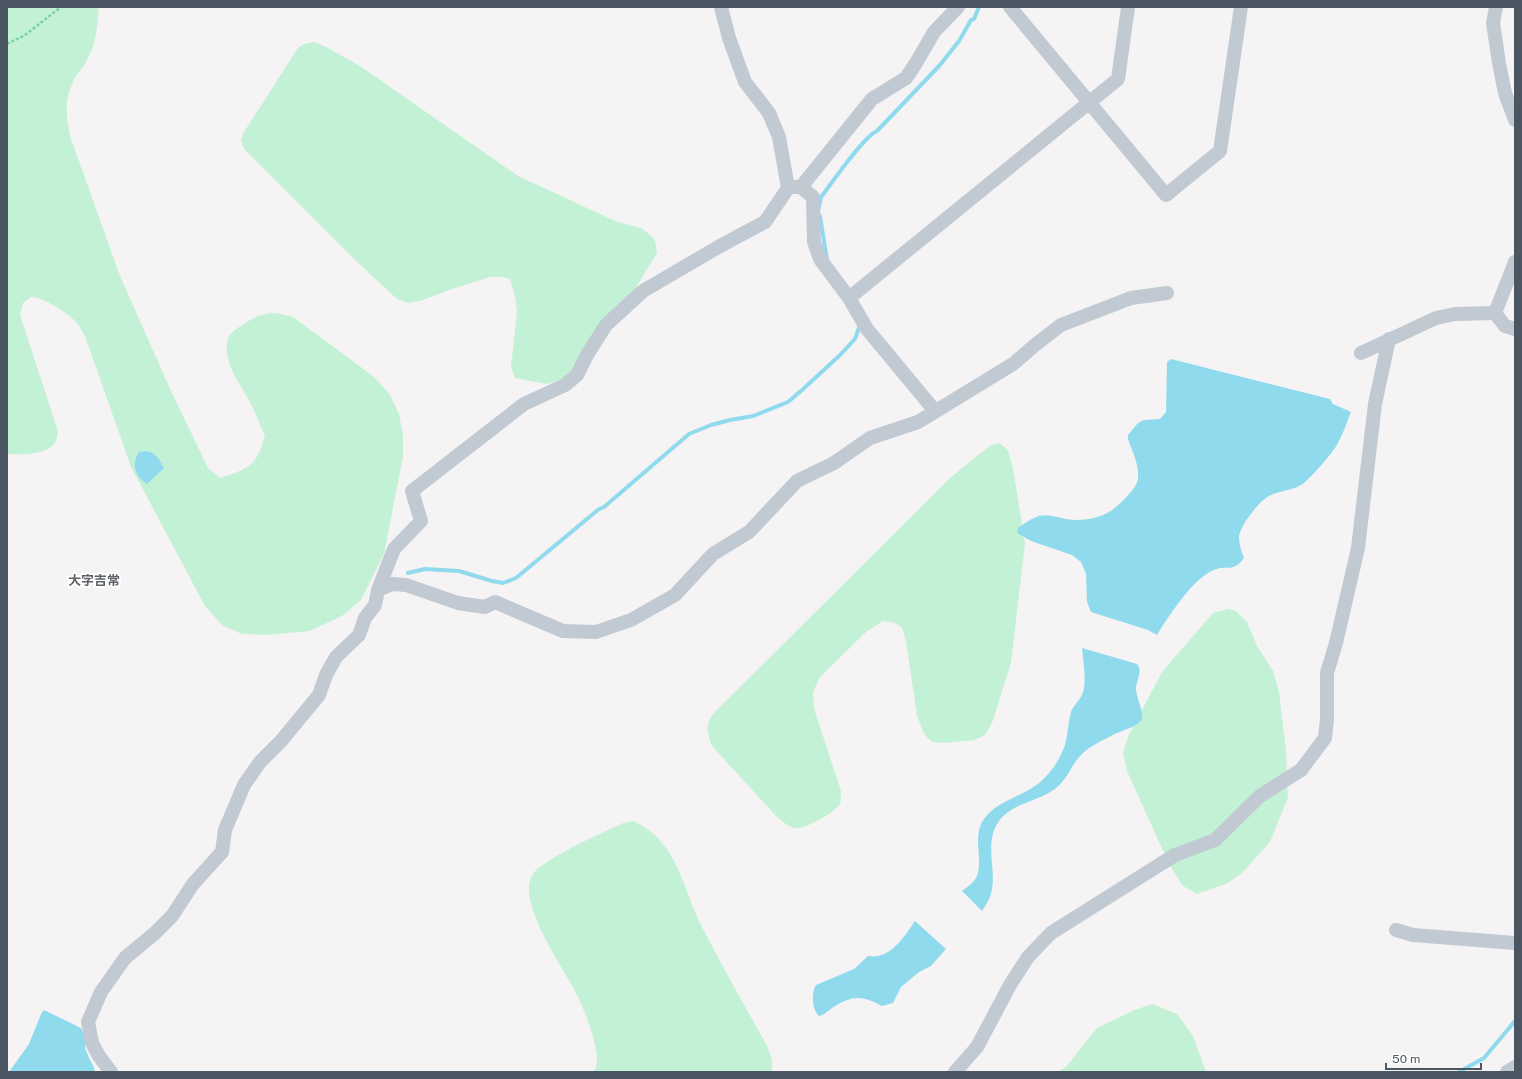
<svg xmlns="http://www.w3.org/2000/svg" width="1522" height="1079" font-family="'Public Sans','Noto Sans JP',sans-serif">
<rect width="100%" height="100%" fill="#f5f3f3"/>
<path fill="#c3f1d5" d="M7,7H99C97,25 97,42 88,58C84,67 77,73 73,82C64,101 66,116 70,136L120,276L171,391L208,468L220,478C230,475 248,469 254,461C260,454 262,444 265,436C261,427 257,417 253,408C244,388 224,367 227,343C228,333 236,329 244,324C264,311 271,311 293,317L373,376L389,393L399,414L403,436V457L384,554L361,600L342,616L309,631L265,635L242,634L222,625L205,606L131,467L85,336C82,332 80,327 77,323C67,312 45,298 31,297L23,303L20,315L58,431C57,435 57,440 55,443C46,455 20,455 7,454Z
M314,42L326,47L360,66L518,176L615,221L643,229L655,240L657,253L603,342L562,379L547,384L515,378L511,367L517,312L515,296L510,279L502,277H490L449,290L420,301L408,303L397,299L353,258L245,150L241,141L244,132L298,48L304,44Z
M999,443L1008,450L1013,469L1025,543L1011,663L992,723L985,735L975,740L943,743L932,742L924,734L917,716L906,641L902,628L896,623L883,621L866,632L820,677L813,692L814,709L841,791C841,795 841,801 840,804C836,812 808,827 799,828C791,829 783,822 777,817L712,746C707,731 705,727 713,714L950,478L991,445Z
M1228,609L1236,611L1247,622L1257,646L1273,671L1279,692L1286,751L1288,797L1270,842L1243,872L1228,883L1197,894L1183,886L1170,866L1127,771L1123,753L1128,737L1162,672L1213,613Z
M634,821C680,844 682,889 703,929C723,968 745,1006 766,1044L772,1059V1072H594C595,1068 597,1064 597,1060C597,1042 586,1015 579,999C567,972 514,902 533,874C543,859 604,832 623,823Z
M1152,1004L1177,1014L1193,1036L1206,1072H1058L1066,1067L1097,1028L1135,1010Z"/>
<path fill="#90daee" d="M1171,359L1330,399L1333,404L1351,412C1347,422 1343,434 1338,443C1333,453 1312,476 1304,483C1294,491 1280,490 1269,496C1260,500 1239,527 1239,537C1239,544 1241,551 1244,558C1232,574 1228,564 1214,570C1193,578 1168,617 1157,635L1148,630L1091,612L1087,602L1086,574L1081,562L1072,555L1031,541L1017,533L1018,528C1024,524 1032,518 1039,516C1050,513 1063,520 1075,520C1100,520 1114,512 1130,493C1134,488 1138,484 1138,477C1139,464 1132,451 1128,439V435L1138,423L1144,420L1160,419L1166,412L1167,362Z
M145,451C156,452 159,459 164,468L147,484C135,477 131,464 139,452Z
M1082,648L1137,664C1143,671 1137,678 1136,687C1135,695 1144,712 1142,719C1137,728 1121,730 1113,735C1103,740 1090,746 1082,754C1072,763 1068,779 1056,788C1039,802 1013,802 999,821C984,842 996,867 992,889C991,897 986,905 982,911L962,891C967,887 974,883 977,876C983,859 973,839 982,822C992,804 1016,798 1032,788C1047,779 1059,762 1065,745C1068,734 1068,723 1071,712C1074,704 1083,698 1084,688C1086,675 1083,661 1082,648Z
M915,921L946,949L931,966L919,972L901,987L893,1003L882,1006C862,995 852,995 832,1008C828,1011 824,1015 819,1016C812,1010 811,993 816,985L854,969L868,956C890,960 904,937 915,921Z
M44,1010L81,1028L85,1038V1048L89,1058L93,1065L95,1072H9L29,1044L41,1014Z"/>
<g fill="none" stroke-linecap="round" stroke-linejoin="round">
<path stroke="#90daee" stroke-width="4" d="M819,207L821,197C832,183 863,137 877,131L940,65L959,41L971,20L974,19L979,7
M820,216L827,260
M408,573L425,569L459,571L492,581L503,583L516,578L599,509L604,507L689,434L711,425L730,420L753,416L788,402L802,390L839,356L855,339L860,325
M1459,1072L1484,1058L1515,1021"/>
<path stroke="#7ad0a6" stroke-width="2.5" stroke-dasharray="3 2" stroke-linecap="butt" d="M7,44L25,35L61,7"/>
<path stroke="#c1cad2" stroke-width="14" d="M1010,7L1166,195L1220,151L1241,7
M1496,7L1493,23L1499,63L1505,93L1515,120
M792,187H801L872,99L906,78L916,63L934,32L958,7
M801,187L813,197L814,242L820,259L849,298L867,329L935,411
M849,298L1118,79L1128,7
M1495,313L1515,262
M1495,313L1505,326L1515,329
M1361,353L1436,318L1455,314L1495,313
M378,590L392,584L406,585L458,603L485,607L495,602L563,631L596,632L631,620L675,595L713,554L749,532L797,481L834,463L870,438L918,422L1013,364L1035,345L1061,325L1131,298L1167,293
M1396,930L1413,935L1515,943
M111,1072L99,1056L92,1043L88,1022L101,992L125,958L155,933L172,916L193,884L222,852L225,830L244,785L260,762L281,741L319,695L326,675L336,657L359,635L365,618L375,605L378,590L394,549L421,521L412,491L524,404L565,385L577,375L587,355L606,325L643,291L720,246L765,222L788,188L779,137L769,113L745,82L729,38L721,7
M955,1072L977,1047L1010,985L1028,957L1051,933L1175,855L1215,840L1260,796L1301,770L1325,738L1327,719V673L1336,643L1358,548L1375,404L1389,339
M1507,1072L1515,1067"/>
</g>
<g text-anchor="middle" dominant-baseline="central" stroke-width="4" stroke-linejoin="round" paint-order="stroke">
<g font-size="13" font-weight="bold" fill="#5f6368" stroke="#fff">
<text x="94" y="580">大字吉常</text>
</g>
</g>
<rect width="1522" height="1079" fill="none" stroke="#4a5661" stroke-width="16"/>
<path d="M1386 1063v6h95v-6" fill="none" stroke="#4a5661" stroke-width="2"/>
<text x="1392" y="1063" font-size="12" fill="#4a5661" stroke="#ffffff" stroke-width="3" paint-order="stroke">50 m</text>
</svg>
